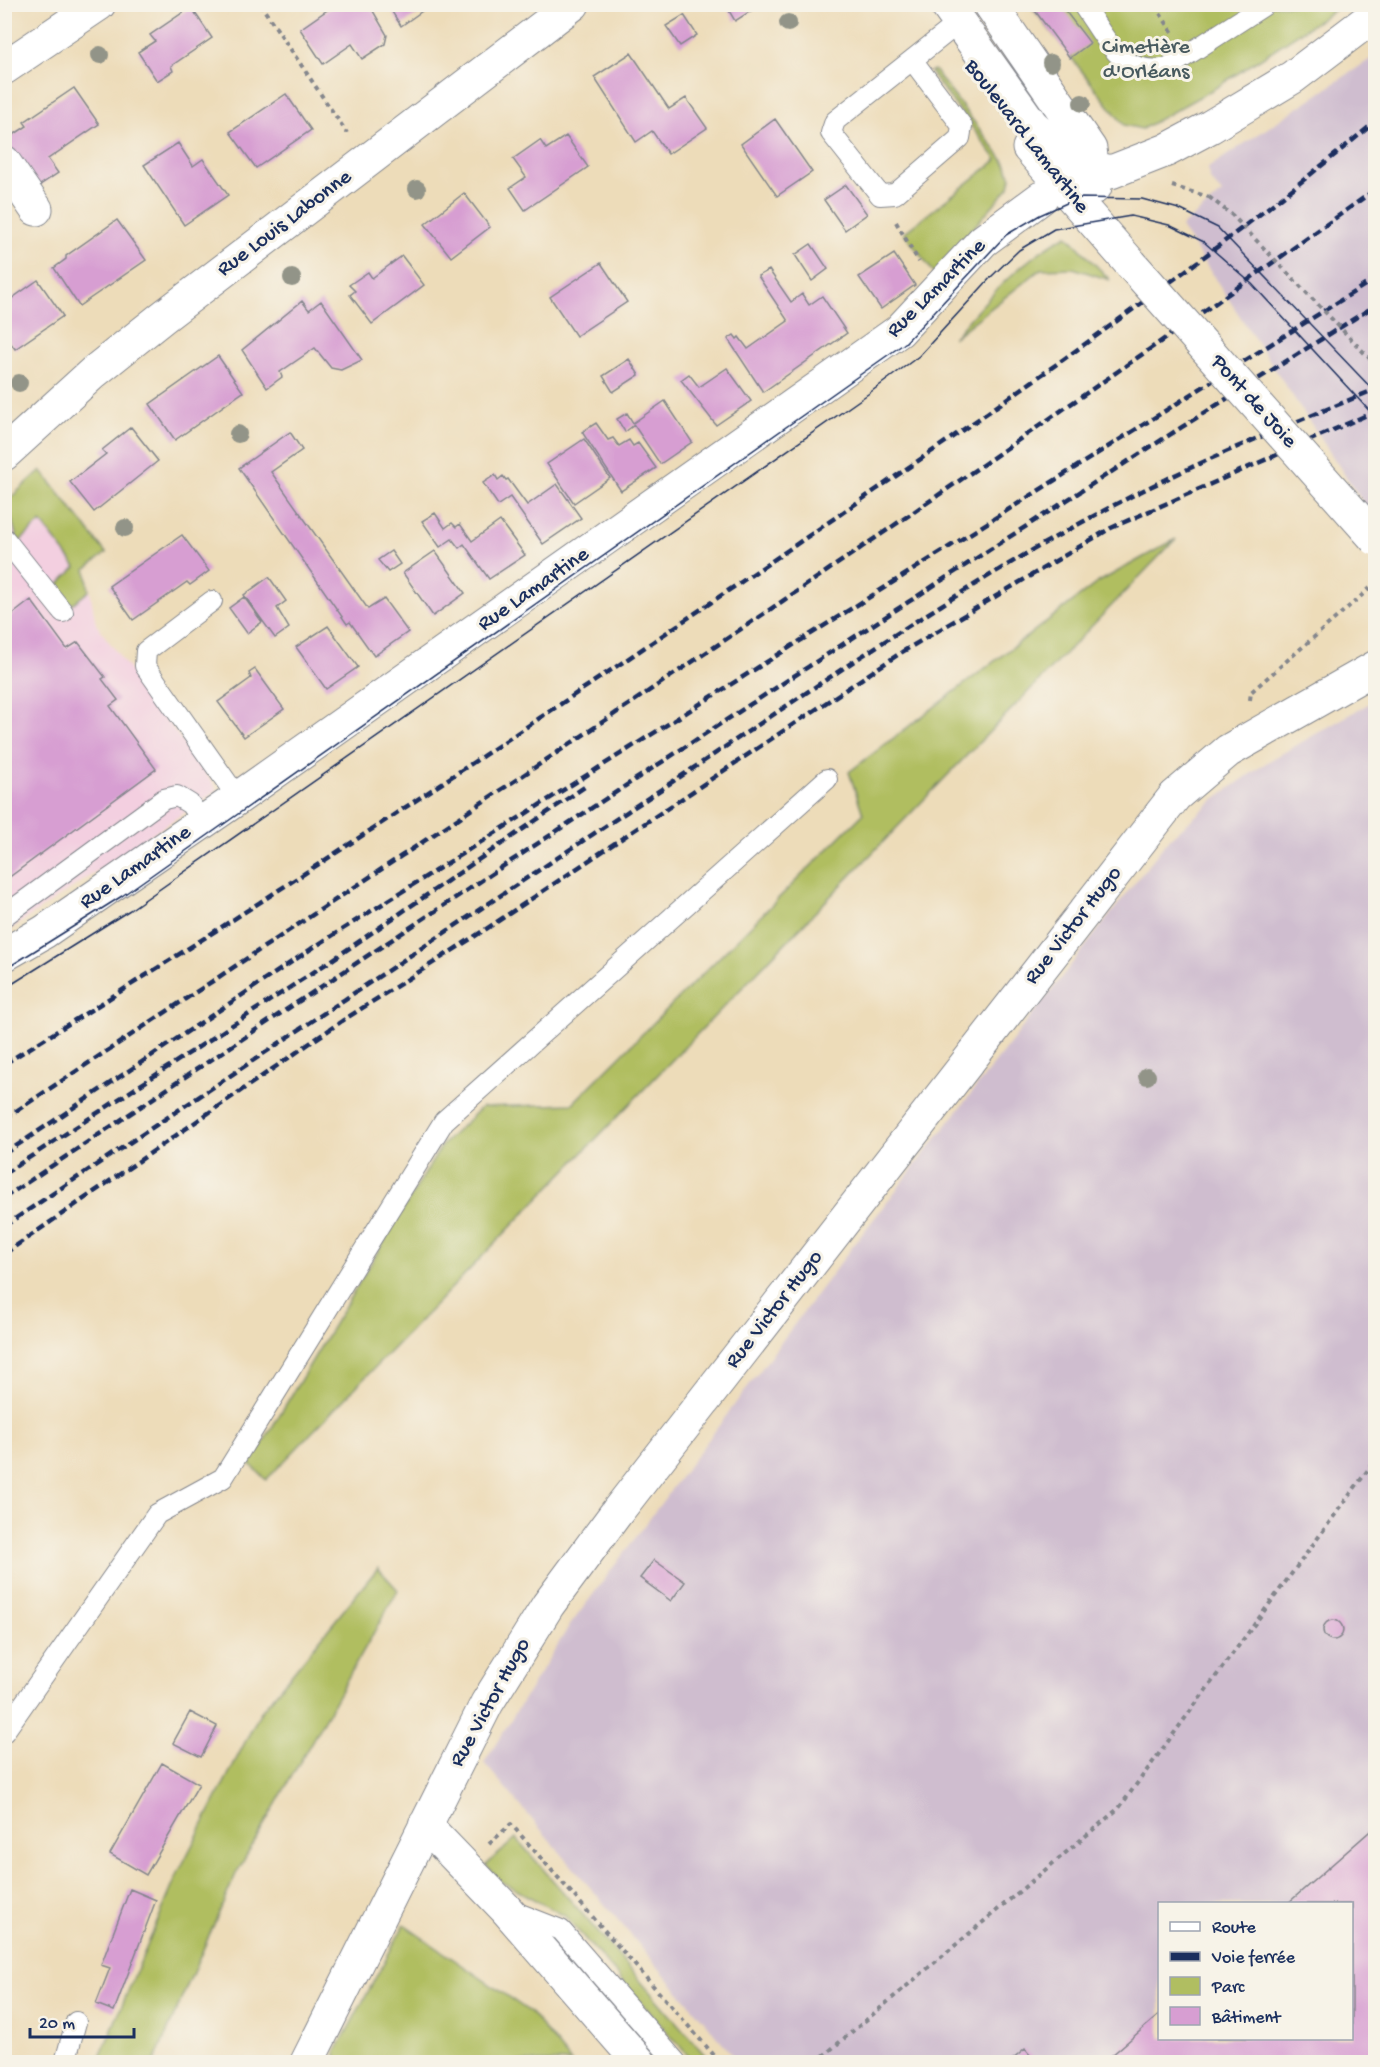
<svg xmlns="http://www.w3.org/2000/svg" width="1380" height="2067" font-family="'Gochi Hand',sans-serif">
<rect width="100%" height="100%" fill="#f7f3e8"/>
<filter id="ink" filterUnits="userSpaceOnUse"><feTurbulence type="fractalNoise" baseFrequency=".0167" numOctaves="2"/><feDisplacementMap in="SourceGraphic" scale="12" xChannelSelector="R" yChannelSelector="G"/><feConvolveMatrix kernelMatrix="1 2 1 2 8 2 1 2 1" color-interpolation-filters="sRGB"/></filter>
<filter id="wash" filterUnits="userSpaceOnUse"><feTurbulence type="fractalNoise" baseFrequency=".008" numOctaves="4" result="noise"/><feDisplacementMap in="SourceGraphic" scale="24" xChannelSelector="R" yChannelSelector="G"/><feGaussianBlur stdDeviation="1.35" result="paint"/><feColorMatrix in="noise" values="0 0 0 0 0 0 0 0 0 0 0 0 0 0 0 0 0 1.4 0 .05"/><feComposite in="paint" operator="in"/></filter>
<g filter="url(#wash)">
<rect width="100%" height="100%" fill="#eddcb9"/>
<path fill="#f3cfe0" d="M41,470L106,553L86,569L96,624L218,790L5,933V503Z"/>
<path fill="#cfbdcf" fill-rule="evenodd" d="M1375,56V513H1370L1181,227L1222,193L1210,180L1208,168Z
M1375,700V2062H739L484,1763L568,1628L852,1247L1168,840L1216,798L1269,761ZM1160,1904H1352V2038H1160Z"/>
<path fill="#b0be61" stroke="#667660" stroke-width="1.5" d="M1030,5H1342L1217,87L1142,129L1124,125Z
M934,70L1004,161L1011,177L1009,187L934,273L904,233L997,160L930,72Z
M1067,235L1110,280L1073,268L1041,269L953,338C987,299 1020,260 1067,235Z
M41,470L106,553L86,569L89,591L69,607L55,588L76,567L41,522L18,543L7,501Z
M1176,539L266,1480L250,1464L442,1145L482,1107L572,1104L863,814L849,772L1097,583Z
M378,1568L398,1590L236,1874L154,2062H98L178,1873L260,1713Z
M516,1838L711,2062H689L692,2060L565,1916L498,1880L486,1865Z
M404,1925L530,2012L571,2062H339L335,2053Z"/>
<g id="blocks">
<path fill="#d79ed2" d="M336,4H369L387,35L385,44L362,59L352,44L323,64L300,29Z
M387,4H432L401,26Z
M725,4H762L735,21Z
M1030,4H1060L1090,43L1070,58Z
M191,7L212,38L171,66L173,71L157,81L138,52L155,41L150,35Z
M684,15L697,35L680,46L666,26Z
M631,53L669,109L686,98L707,128L668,154L652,131L636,142L594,77Z
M74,88L99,124L48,159L58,173L34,189L4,148V141L27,126L24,122Z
M286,94L311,130L256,168L230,132Z
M775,119L812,172L777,196L741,144Z
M566,136L588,167L525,210L510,188L526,177L513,159L540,140L546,149Z
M178,143L193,166L203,159L228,195L184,225L144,165Z
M846,185L867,214L845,230L824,200Z
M464,193L490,227L451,257L425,224Z
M117,220L146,260L79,306L54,268L66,259V256Z
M811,244L828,269L812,281L795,255Z
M894,254L915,285L881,309L859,277Z
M402,256L424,285L372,324L350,295L355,291L349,285L368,272L372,278Z
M601,263L627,302L576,336L550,297Z
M769,270L791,302L802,294L809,305L822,296L847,333L763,392L728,339L734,335L737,339L739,337L748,349L788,321L758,276Z
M38,280L63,316L15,349L4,334V304Z
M302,301L309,310L321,301L362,360L341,370L331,368L315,348L280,372L282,377L267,388L242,350Z
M218,356L243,392L175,440L150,404Z
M629,359L639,375L613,392L603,376Z
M727,368L751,401L716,425L681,380L689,374L699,387Z
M665,401L692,442L660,464L634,425L625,432L617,419L627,413L633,423Z
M596,423L608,440L613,438L619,446L629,440L633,446L638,443L656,468L621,491L582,432Z
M131,427L158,461L94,512L70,482L106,454L102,450Z
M290,432L302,450L271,472L368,609L384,599L408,632L374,656L350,622L347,624L239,468Z
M584,439L610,478L574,503L547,464Z
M495,475L498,480L503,476L506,480L508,479L527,505L557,484L581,518L543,544L510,497L498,505L483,483Z
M435,513L445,528L452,523L456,527L460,524L472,541L500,521L525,555L489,579L464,544L459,548L452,539L440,547L422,521Z
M182,535L209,571L190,585L187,582L133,620L109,586Z
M391,551L400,564L388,572L378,560Z
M435,551L465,593L433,616L403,573Z
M269,577L286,601L277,608L289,628L275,638L244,595Z
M244,597L262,622L247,633L229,608Z
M31,600L67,649L78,642L105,677L102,679L118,700L110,706L156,769L4,881V621Z
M328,626L358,667L326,689L296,647Z
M255,669L284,709L244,737L218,702L251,678L249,673Z
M654,1560L685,1582L671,1601L640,1578Z
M1323 1630a10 10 0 1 1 20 0a10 10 0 1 1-20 0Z
M190,1712L217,1726L201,1757L173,1743Z
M162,1763L199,1784L146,1875L110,1854Z
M1376,1826V2062H1104L1160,2014V2038H1352V1904H1287Z
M130,1889L156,1900L114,2011L96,2004L110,1968L101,1965Z
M1025,2049L1036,2062H1010Z"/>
</g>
</g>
<g filter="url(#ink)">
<use href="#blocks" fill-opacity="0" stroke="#84868c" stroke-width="1.5"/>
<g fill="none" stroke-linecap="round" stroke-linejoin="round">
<g stroke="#84868c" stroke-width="22">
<path id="service" d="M1082,4C1106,37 1121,78 1167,68L1266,4
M913,61L962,126L960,138L895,194L880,195L831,133L835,121L946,33
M4,538L63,612
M212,601L146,651L145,666L238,798
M4,916L164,799L177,796L190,804L203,822
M4,1732L157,1514L223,1478L444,1121L827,779
M515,1912L561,1930L676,2062
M65,2062L76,2022"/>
</g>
<g stroke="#84868c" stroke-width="35">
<path id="minor" d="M4,68L99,4
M4,162L36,209
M4,454L94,372L163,317L573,4
M4,955L44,932L238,798L899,331L983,241L1041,198
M425,1825L505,1908L639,2062
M307,2062L487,1703L548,1605L617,1512L1175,796L1228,751L1376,667"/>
</g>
<g stroke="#84868c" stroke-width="35">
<path id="tertiary" d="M946,4L1032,125L1071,162L1111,172L1167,150L1210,127L1293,77L1376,14
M990,4L1090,149L1095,187
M1029,148L1131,264"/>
</g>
<path stroke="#84868c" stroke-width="4" stroke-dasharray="4.5 4.5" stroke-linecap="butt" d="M260,4L347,133
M1155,6L1173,33
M1172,186L1209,197
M896,222L919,262
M1250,700L1251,692L1376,583
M489,1844L511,1824L720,2062
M816,2062L1119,1808L1376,1459"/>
<use href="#service" stroke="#fff" stroke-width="20"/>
<use href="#minor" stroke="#fff" stroke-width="33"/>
<use href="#tertiary" stroke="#fff" stroke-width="33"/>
<path stroke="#1b2f5e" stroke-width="1.5" d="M4,970L122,896L905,343L1006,235L1040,215L1078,198L1142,199L1179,209L1218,228L1376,393
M4,989L130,910L868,394L919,356L992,276L1019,250L1054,229L1131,216L1169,225L1204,242L1252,284L1376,418"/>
<path stroke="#1b2f5e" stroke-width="4.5" stroke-dasharray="9 4.5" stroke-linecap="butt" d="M4,1064C270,900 530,726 788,550C988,413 1189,277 1376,121
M4,1119C465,814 927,511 1376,189
M4,1154L311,949L1376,278
M4,1174L332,960L586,786
M4,1198C458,894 913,594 1376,305
M4,1226C234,1074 462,920 692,769C826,680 960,587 1103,511C1191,464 1284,427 1376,389
M4,1254L342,1021L483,931L902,652L1111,528L1376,411"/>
<g stroke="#84868c" stroke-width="35" stroke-linecap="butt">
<path id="tertiary-bridge" d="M1131,264L1376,539"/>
</g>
<path stroke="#84868c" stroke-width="4" stroke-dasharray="4.5 4.5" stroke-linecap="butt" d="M1209,197L1232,215L1376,365"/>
<use href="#tertiary-bridge" stroke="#fff" stroke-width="33"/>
</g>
<g fill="#929488">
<circle cx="788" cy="23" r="9"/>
<circle cx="100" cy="55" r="9"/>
<circle cx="1051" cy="63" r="9"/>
<circle cx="1082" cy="103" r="9"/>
<circle cx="417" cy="189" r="9"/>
<circle cx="292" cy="278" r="9"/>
<circle cx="19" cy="383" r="9"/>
<circle cx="238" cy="434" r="9"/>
<circle cx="125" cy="528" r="9"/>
<circle cx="1147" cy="1076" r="9"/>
</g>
</g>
<g text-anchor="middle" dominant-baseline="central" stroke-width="6" stroke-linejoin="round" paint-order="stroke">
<g font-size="22" fill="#485a5f" stroke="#f7f3e8">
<text x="1146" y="48">Cimetière<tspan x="1146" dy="25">d'Orléans</tspan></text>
</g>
<g font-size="22" fill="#1b2f5e" stroke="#f7f3e8">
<text transform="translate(1026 137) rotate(52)">Boulevard Lamartine</text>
<text transform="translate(285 224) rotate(-37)">Rue Louis Labonne</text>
<text transform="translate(937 289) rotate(-45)">Rue Lamartine</text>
<text transform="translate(1253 402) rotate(48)">Pont de Joie</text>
<text transform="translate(534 590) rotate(-35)">Rue Lamartine</text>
<text transform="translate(136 868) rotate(-35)">Rue Lamartine</text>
<text transform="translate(1074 926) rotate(-52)">Rue Victor Hugo</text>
<text transform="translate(775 1310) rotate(-52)">Rue Victor Hugo</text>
<text transform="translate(491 1703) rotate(-61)">Rue Victor Hugo</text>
</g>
</g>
<rect width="1380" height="2067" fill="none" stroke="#f7f3e8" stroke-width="24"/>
<rect x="1158" y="1902" width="195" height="138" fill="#f7f3e8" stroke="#9fa5b1" stroke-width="1.5"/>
<rect x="1170" y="1922" width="30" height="9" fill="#ffffff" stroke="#9fa5b1" stroke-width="1.5"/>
<text x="1212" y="1932" font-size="18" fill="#1b2f5e">Route</text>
<rect x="1170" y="1952" width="30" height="9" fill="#1b2f5e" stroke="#9fa5b1" stroke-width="1.5"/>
<text x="1212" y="1962" font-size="18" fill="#1b2f5e">Voie ferrée</text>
<rect x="1170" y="1977" width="30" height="18" fill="#b0be61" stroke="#9fa5b1" stroke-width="1.5"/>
<text x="1212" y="1992" font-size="18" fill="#1b2f5e">Parc</text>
<rect x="1170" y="2007" width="30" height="18" fill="#d79ed2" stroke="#9fa5b1" stroke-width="1.5"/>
<text x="1212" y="2022" font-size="18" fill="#1b2f5e">Bâtiment</text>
<path d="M30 2028v9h104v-9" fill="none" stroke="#1b2f5e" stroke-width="3"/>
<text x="39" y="2028" font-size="18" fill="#1b2f5e" stroke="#f7f3e8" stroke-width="4.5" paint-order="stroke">20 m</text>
</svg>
